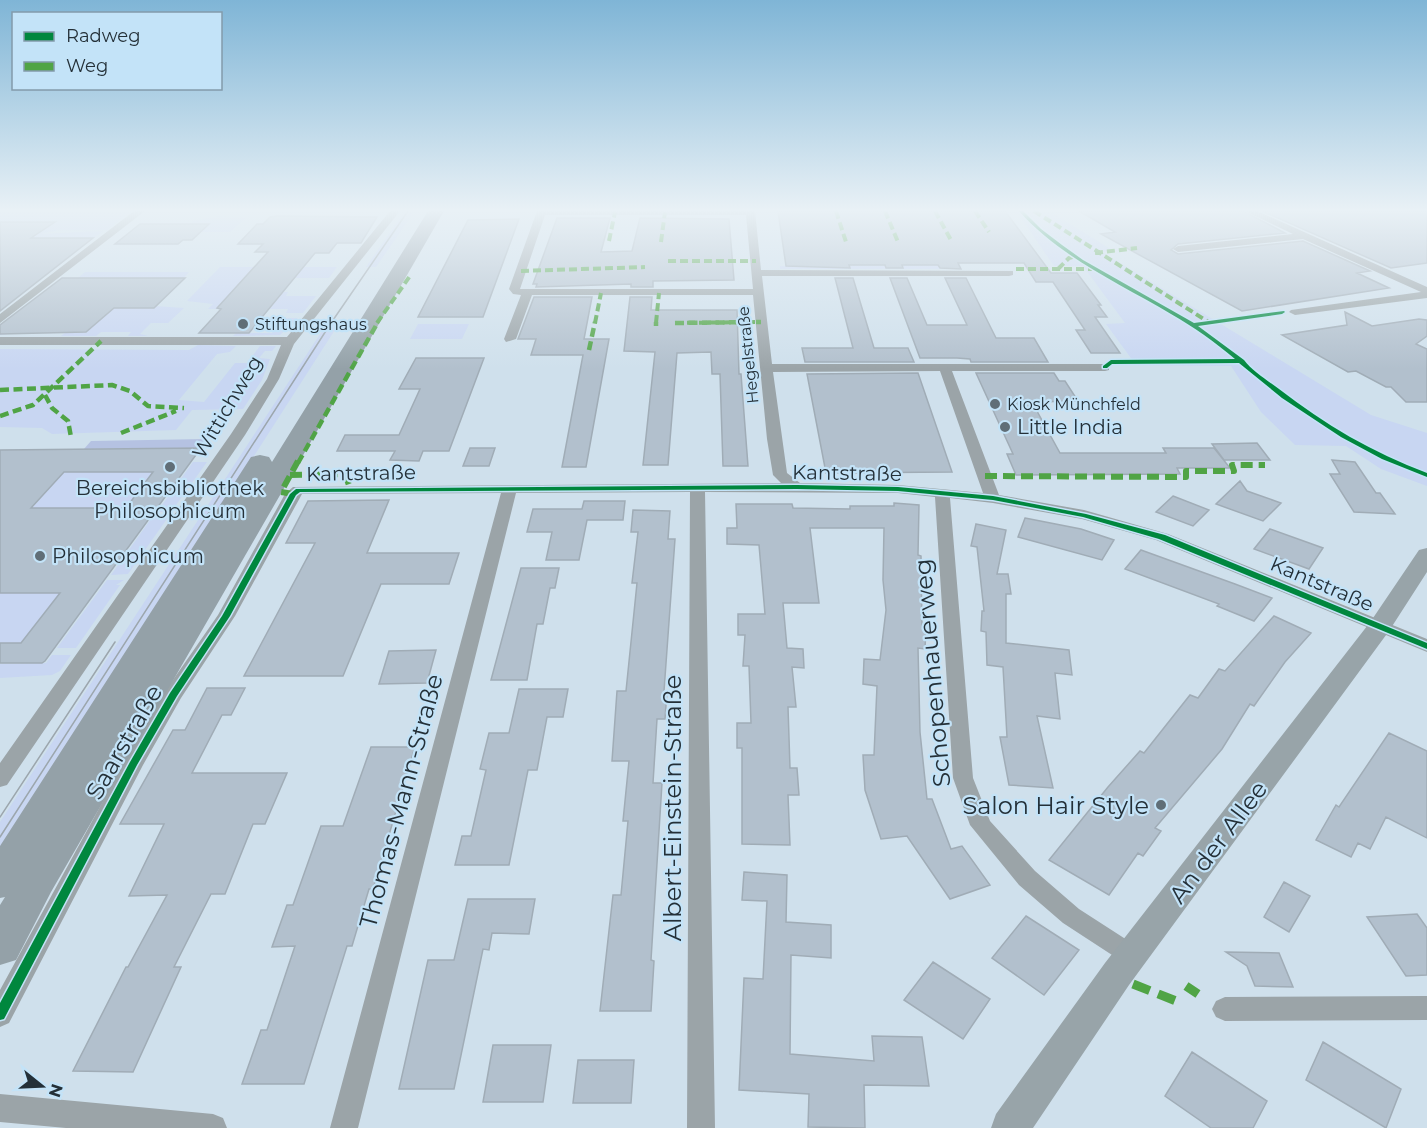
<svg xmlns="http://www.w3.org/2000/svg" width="1427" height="1128" font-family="Montserrat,sans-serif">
<rect width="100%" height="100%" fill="#cfe0ec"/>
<path fill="#c8d6f2" d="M2,211H132L107,230H59L40,234L103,231L14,300H0V212Z
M405,211H415L376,267H366Z
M1016,211H1049L1112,250L1102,252L1371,415L1427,433V486L1381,469L1346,446L1295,445L1261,412L1231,366L1136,365L1106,324L1125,323L1083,266H1054Z
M220,216L246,218L230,232H201L208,224H191L193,221Z
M955,265L957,269H780V266Z
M220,267H337L329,278H293L233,292H288L286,296H316L303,313H286L288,309H208L213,304L187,301Z
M85,272H189L184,278H78Z
M36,298L184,308L168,323H151L140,334L148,336H128L131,332H101L96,336H61L66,332H86L95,324L0,335V327Z
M249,318H298L280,335L233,336L236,333H272L281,321H247Z
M328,322H340L0,852V822Z
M418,324H469L462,339H410Z
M198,345L236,346L230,352L217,354L179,400L204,402L235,363H247L260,346H276L272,351H265L259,358L270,359L262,380L243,409L192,410L176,430L52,434L42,428L0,427V349L189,350Z
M193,462H207L171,512H157Z
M64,472H153L126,508H32Z
M153,516H169L128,574L111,575Z
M107,580H124L116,585H120L76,648H57Z
M0,593H60L21,643H0Z
M52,655H71L60,671L52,675L0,678V664L46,663Z"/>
<path fill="#b5c2e2" d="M206,439L200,448L84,449L91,441Z"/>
<path fill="#b2c0cd" stroke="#a0acb6" stroke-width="1.5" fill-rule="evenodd" d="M778,211H1005L1051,273H1077L1101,305H1098L1107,317H1095L1120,353H1091L1076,330H1085L1053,282H1036L1024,263H958L961,269L940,268L938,265H902L903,268H886L885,265H849L850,268L786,266Z
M1079,211H1243L1285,233L1178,244L1171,250L1178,254L1303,241L1370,271L1357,273L1389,288L1242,311L1101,234L1115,232Z
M1262,211H1427V263L1391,268Z
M277,216L377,217L361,243H337L329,253H315L249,333H199L221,309L217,308L268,252H255L263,244H238L257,224H263L270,217Z
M557,218H610L601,252L632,251L640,218L729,219L734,280L653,281V287H631V284L536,287L537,284H533Z
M519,219L483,317H418L468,220Z
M0,222H55L31,238H93L0,311Z
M140,224H209L192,240H183L178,244H115Z
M62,278H185L154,308H114L86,332L0,334V325Z
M835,278H853L874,348H908L914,362H805L802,348H853Z
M890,278H907L927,325H967L945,278H966L996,338H1034L1048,362H971L970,359L957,358H920Z
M534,297H592L584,339H609L586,467H562L583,355H531L536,339H518Z
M630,297H652L651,310H737L739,374H741L748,466H723L720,374H712L711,352L677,353L668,465H643L655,352L624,351Z
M1345,312L1372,326L1419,319L1427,320V336L1416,344L1427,349V402H1406L1391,387H1386L1356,371L1348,372L1282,335L1347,325Z
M416,358H484L449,451H423L419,461L390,460L395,451H337L345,435H399L420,389H399Z
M918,373L952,472L826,473L807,374Z
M976,373H1054L1059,381H1065L1078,401L1032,402L1060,453H1166L1163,448H1214L1230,468H1177L1180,474L1016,475L1007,454H1013Z
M1257,443L1270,460H1224L1212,444Z
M201,448L45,661L42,663H0V643H21L60,593H0V450ZM64,472H153L126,508H31Z
M470,448H495L489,466H463Z
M1332,460L1355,462L1376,493H1380L1395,514L1354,512L1330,474H1340Z
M1240,481L1247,491L1281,503L1263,521L1216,504Z
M1173,496L1209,510L1193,526L1156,512Z
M389,500L367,553H459L449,584H381L343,676H244L315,543H286L308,501Z
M584,501H625L623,520H587L579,560H546L552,532H527L533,509H582Z
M894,503L919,505L918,555L921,556L922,627H926L925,649L918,648L920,732L927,799H932L951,849L962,846L990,885L950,899L907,836L881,839L865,790L863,755H874L877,686L863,684L864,659L880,660L886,610L883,580L884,528H810L819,603H783L787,648L803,649L804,668L792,667L796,707H788L790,768H797L799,795H788L790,845L742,844V748H737V723H751L749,666H743L745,635H738V614H765L759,545L727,544V528H737L736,504H792L793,508L850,509V506H894Z
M633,510L670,511L668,539H675L664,691H667L665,719H657L653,783H662L651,960L654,961L651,1011H600L613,895H621L628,821H623L629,761H612L617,691H626L637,583H632L638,532H631Z
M1025,518L1081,529L1114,540L1102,560L1018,537Z
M976,524L1006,530L997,574H1008L1011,594H1006V643L1069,650L1072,675L1055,673L1060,719L1037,716L1053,788L1009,785L1000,737H1007L1003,667L987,665L986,632L981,631L982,611H984L977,547L971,546Z
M1270,529L1323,548L1309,569L1254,549Z
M1141,550L1235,584L1272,598L1254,621L1217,606L1219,604L1125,569Z
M521,568H559L555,588H550L543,624H537L527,680H491Z
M1274,616L1311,633L1285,662L1254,706L1250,704L1222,749L1155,828L1161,831L1143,856L1138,853L1109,895L1049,860L1108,787L1140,751L1144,753L1190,695L1198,698L1219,669L1225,671Z
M436,650L427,683L379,684L389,651Z
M207,688H245L231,715H222L192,773H287L265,824H253L225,894H211L174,967H181L133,1072L73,1071L126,967H128L167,895L129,896L164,824H120L173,730H185Z
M519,689H568L563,717H547L537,770H528L509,865H455L462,836H471L486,770L480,769L489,733H509Z
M1389,733L1427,751V838L1386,817L1370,849L1358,843L1351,857L1316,840L1336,805L1339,807Z
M371,747H415L373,889H369L352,946H347L304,1084H242L261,1030H267L295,946L272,947L287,905H293L321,826H343Z
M744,872L787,875L786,922L831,925V958L791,955L790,1054L874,1061L872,1036L922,1037L929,1086L864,1085L865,1128L808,1127L809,1094L739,1090L744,978L763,979L767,901L742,900Z
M1284,882L1310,896L1289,932L1264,917Z
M468,899H535L529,934L492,933L489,950L483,949L454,1089H399L428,960H454Z
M1417,914L1427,928V975L1406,976L1367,917Z
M1026,916L1079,950L1044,995L992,958Z
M1226,952L1279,953L1293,987L1255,986L1247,966Z
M933,962L990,999L963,1039L904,1000Z
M1323,1042L1401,1089L1386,1128L1306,1080Z
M493,1045H551L543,1102H483Z
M1192,1052L1267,1101L1253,1128H1211L1165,1096Z
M578,1060H634L631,1103H573Z"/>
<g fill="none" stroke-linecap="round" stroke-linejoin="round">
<path fill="#9ba4a8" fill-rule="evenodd" d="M134,211H145L0,323V314Z
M390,211H400L294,344L279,379L245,435L7,785L0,787V763L231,434L267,379L281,345H0V337H287Z
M537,211H755L761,270L1013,271V275L1009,276H762L772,364H1109V370L1105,371H952L999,495L1084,510L1168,534L1427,639V652L1156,540L1082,519L993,503L950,498L973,778L990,821L1035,871L1079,909L1141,949L1144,957L1141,965L1132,968L1063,923L1019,885L970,825L953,778L935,497L898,493L705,492L715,1128H687L690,492L516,493L358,1128H330L501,493L302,494L235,616L181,698L143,765L9,1023L0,1027V990L126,759L166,690L218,615L285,494L293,487L781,483L773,475L767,439L753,295H532L516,339L506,342L504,339L521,295L513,294L509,289ZM545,215H746L753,289H520ZM940,371L983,493L898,485L800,483L787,473L773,372Z
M1245,211H1257L1427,287V298L1295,315L1289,312L1291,310L1421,292L1303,239L1178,252L1173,249L1178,246L1293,234Z
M1427,996V1020L1225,1021L1216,1017L1212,1009L1216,1001L1225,997Z
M0,1094L213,1114L223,1118L227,1128H66L0,1122Z"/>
<path fill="#98a4a9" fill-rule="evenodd" d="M1427,548V572L1389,631L1129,985L1033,1128H991L996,1114L1105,963L1371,621L1419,550Z"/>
<path fill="#94a1a8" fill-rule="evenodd" d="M428,211H444L51,892L16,960L0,965V905L5,897L0,898V846L251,457L260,455L269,457L272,462Z"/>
<path stroke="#9ca6ad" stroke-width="1.5" d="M0,817L115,642
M0,837L331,323L408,211"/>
<path stroke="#50a445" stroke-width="4" stroke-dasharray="8 4" stroke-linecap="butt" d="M836,211L846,242
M885,211L898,242
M935,211L952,242
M975,211L989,232
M1034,211L1210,323
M609,241L615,212
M661,242L665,212
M1095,253L1137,248
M668,261H756
M1016,269H1092
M1058,269L1069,258L1077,256
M521,271L645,267
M377,323L410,276
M595,323L601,293
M656,323L659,293
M675,323L761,322"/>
<path stroke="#50a445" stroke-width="4.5" stroke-dasharray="9 4.5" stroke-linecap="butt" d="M675,323L761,322
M656,326V322
M589,350L595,322
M0,390L112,385L130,391L148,406L184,408
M45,395L52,408L68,421L71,437
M0,416L33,405L101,341
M121,433L176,411
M298,463L378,322"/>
<path stroke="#50a445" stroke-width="6" stroke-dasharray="12 6" stroke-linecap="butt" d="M290,475L345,474L350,488
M985,476L1186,477V471H1234L1232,465H1265
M293,494L281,492L298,461"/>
<path stroke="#50a445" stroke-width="9" stroke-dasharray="18 9" stroke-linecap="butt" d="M1133,984L1176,1001
M1186,986L1198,994"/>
<g stroke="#c3e3f8" stroke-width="3">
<path id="cycleway" d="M1019,211H1023L1041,229L1062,245L1083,260L1194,323L1284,311L1285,312L1282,314L1198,326L1244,360C1252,371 1267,380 1279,389C1324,424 1373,453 1427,473V477L1382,459L1341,437L1282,398L1239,363L1112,364L1107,368H1103V366L1111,360L1235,359C1215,342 1194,327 1171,314C1119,283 1061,258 1019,211Z
M797,485L898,487L993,496L1086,514L1165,535L1427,643V649L1159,539L1083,517L993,500L898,491L797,489L300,492L296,495L230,616L177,696L137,765L4,1019L0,1020V1003L130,762L170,693L222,616L290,494L296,489Z"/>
</g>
<use href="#cycleway" fill="#00873e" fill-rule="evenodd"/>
</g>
<linearGradient id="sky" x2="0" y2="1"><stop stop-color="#7fb5d6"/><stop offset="0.57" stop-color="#e9f1f6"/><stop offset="1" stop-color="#e9f1f6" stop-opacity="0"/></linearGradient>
<rect width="1427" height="369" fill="url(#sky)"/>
<g fill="#606e77" stroke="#c3e3f8" stroke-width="2">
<circle cx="243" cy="324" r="6"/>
<circle cx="995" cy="404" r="6"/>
<circle cx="1005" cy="427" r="6"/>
<circle cx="170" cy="467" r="6"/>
<circle cx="40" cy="556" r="6"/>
<circle cx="1161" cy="805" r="6"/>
</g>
<g text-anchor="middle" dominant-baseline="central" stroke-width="4.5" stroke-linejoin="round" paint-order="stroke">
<g font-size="16" fill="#243038" stroke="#c3e3f8" text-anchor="start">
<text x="255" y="324">Stiftungshaus</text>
<text x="1007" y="404">Kiosk Münchfeld</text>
</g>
<g font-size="16" fill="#243038" stroke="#c3e3f8">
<text transform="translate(748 355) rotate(-96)">Hegelstraße</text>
</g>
<g font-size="20" fill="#243038" stroke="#c3e3f8">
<text transform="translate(227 407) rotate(-59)">Wittichweg</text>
<text transform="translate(361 473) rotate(-1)">Kantstraße</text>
<text transform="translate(847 473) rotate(1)">Kantstraße</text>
<text transform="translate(1322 584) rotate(23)">Kantstraße</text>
</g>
<g font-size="20" fill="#243038" stroke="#c3e3f8" text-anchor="start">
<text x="1017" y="427">Little India</text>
<text x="170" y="488" text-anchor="middle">Bereichsbibliothek<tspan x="170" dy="23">Philosophicum</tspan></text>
<text x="52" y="556">Philosophicum</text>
</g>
<g font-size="24" fill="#243038" stroke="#c3e3f8">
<text transform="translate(932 673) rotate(-95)">Schopenhauerweg</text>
<text transform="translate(124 742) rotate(-60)">Saarstraße</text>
<text transform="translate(401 801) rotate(-75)">Thomas-Mann-Straße</text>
<text transform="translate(672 808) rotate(-90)">Albert-Einstein-Straße</text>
<text transform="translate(1218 842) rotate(-53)">An der Allee</text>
</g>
<g font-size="24" fill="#243038" stroke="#c3e3f8" text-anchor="end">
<text x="1149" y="805">Salon Hair Style</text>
</g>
</g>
<rect x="12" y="12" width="210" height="78" fill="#c3e3f8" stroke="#839bab" stroke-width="1.5"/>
<rect x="24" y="32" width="30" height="9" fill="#00873e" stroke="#839bab" stroke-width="1.5"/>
<text x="66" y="42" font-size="18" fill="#243038">Radweg</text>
<rect x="24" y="62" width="30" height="9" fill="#50a445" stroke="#839bab" stroke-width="1.5"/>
<text x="66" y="72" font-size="18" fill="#243038">Weg</text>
<g transform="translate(42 1086) rotate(108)" stroke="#c3e3f8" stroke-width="4.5" paint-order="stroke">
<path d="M0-4.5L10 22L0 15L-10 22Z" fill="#243038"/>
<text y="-9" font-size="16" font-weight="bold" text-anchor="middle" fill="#243038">N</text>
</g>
</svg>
